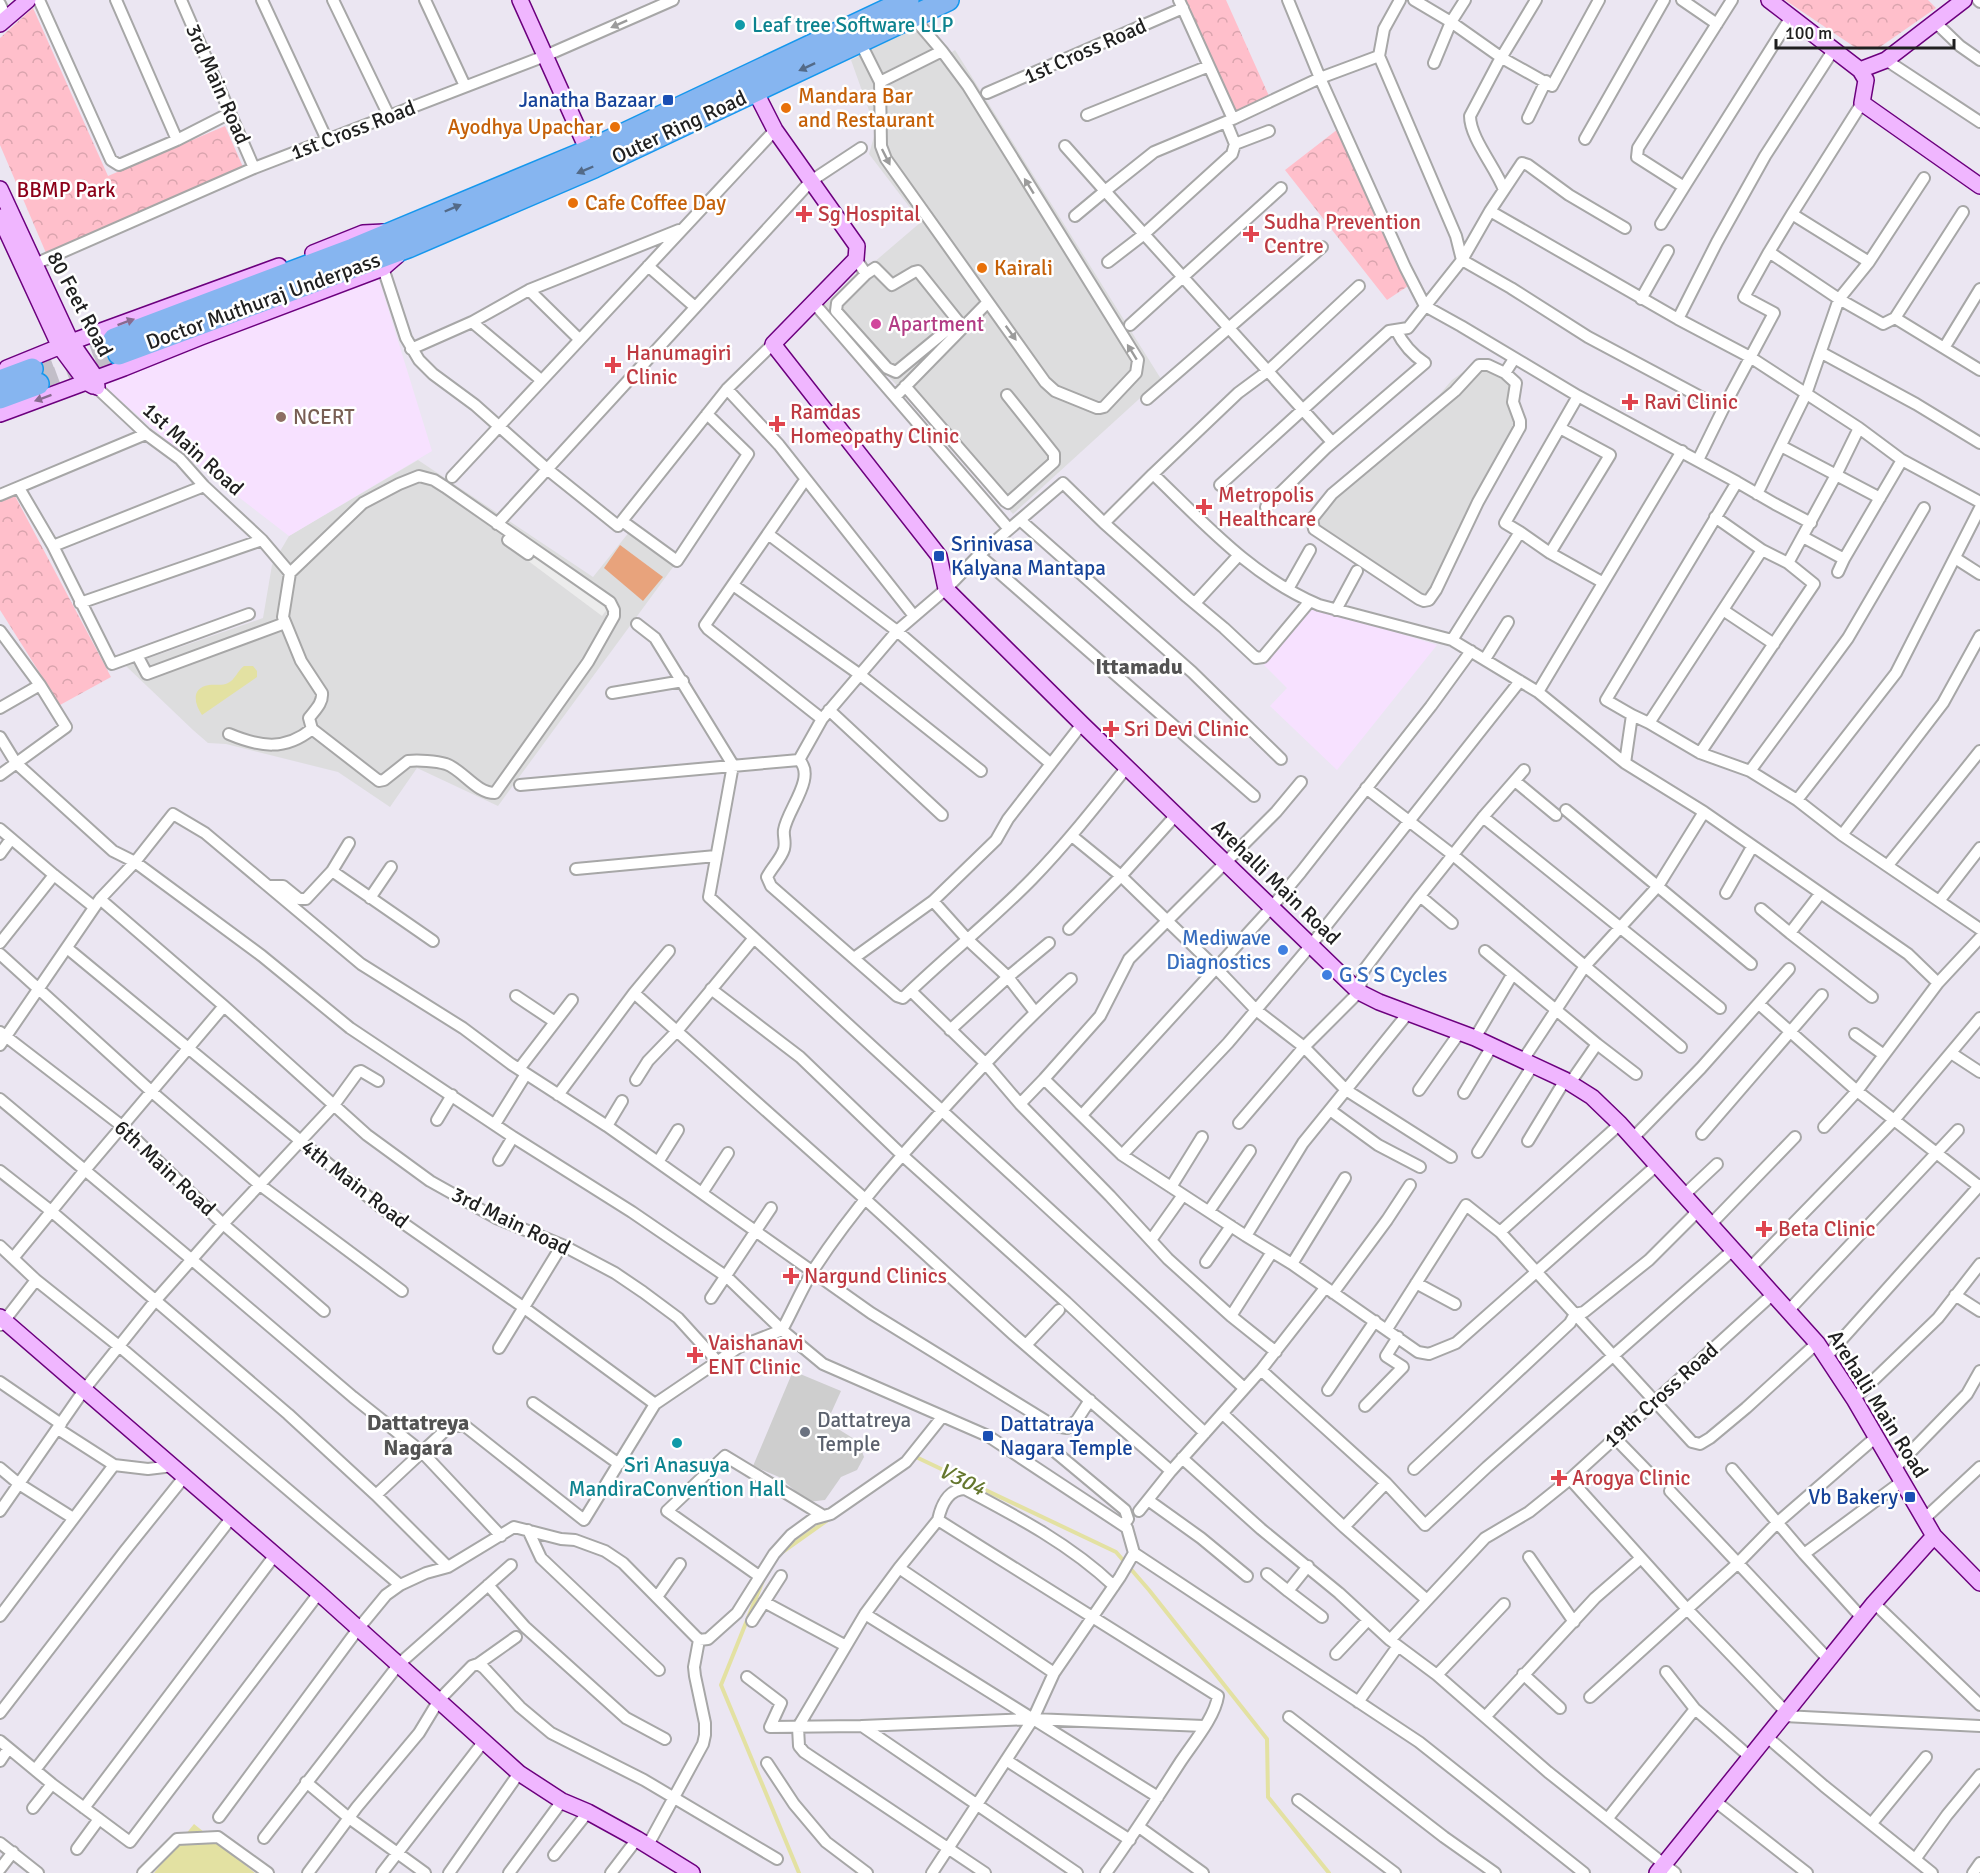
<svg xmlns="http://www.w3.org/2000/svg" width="1980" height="1873" font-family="Signika,sans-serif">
<defs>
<pattern id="park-crowns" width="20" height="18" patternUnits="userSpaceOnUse" patternTransform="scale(1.5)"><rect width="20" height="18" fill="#ffbfcb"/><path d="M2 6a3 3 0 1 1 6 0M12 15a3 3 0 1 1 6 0" fill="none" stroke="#daa4ae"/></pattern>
</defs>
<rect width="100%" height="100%" fill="#ebe6f2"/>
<path fill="#ddddde" d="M924,22L949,54L955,50L1161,379L1013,514L824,305L921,222L869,154L876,130L851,60Z
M1480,360L1521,382L1515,394L1514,402L1527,420L1430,607L1334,547L1304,521L1328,489L1365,461L1388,438L1440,394L1452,380Z
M418,460L593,577L630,531L676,563L498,806L417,768L390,807L338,772L226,744L208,743L193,730L126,666L263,618L272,565L289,536Z"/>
<path fill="#f7e1ff" d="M378,276L432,451L289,536L183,454L100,383Z
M1312,606L1437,645L1337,770L1270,706L1287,688L1264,665Z"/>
<path fill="#cecece" d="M793,1371L841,1391L827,1422L859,1442L864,1457L857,1470L841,1477L825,1500L808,1502L779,1477L753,1466Z"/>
<path fill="url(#park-crowns)" d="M1183,0H1226L1269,96L1234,113Z
M1785,0H1928L1936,8L1880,47L1859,50Z
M33,8L108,176L225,126L243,167L46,253L0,145V38Z
M1338,129L1408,286L1387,300L1285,170Z
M15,496L111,677L60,705L0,610V502Z"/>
<path fill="#e8a37c" d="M620,545L663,577L643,601L604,568Z"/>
<path fill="#ececec" d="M533,553L608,608L602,616L527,560Z"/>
<path fill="#e3e1a2" d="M244,666H253L257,671V677L202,715C194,703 191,688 209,685C216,684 222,686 228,683C235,680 238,670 244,666Z
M194,1824L255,1873H154Z"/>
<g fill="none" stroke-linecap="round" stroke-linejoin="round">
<path stroke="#e3e1a2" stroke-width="4" d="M913,1459L916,1457L1116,1552L1149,1590L1267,1739L1268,1797L1329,1873
M781,1553L829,1519
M764,1578L721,1685L799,1873"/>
<path stroke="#c2bec8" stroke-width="21" stroke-dasharray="21 10" stroke-linecap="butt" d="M32,369L114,339
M38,384L119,354"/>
<g stroke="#a7a7a7" stroke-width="14">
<path id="street" d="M39,0L111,160L119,165L177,140L230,113
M116,0L177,140
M181,0L254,168
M262,0L327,140
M333,0L389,116
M425,0L465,86
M1179,0L1233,119
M1288,0L1320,78L1405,267L1425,306L1461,326L1578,396L1737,482
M1414,0L1451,22L1502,58L1552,86L1599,0
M1682,0L1717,24
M1732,0L1638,148L1637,157L1684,187L1791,17
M1978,0L1980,2
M0,4L7,19
M1935,22L1960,46L1980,60
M860,42L880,82L881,146L886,159L1045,382L1055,391L1097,408H1100L1104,407L1136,373L1138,360L968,86L942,51L913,17
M1834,49L1765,156L1717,242L1678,319L1750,357L1859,428L1902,460L1980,502
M1379,56L1456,236L1462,260L1490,211L1522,163L1528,165L1569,195L1625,228
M1886,60L1980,122
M1434,63L1451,22L1465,0
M880,82L942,51
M987,93L1183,8
M1862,103L1792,214L1769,252L1839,299L1883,324L1895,318L1980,370
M1087,115L1209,66
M1528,118L1546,81
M1585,139L1664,0
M1235,144L1269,131
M1065,146L1105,191L1075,216
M1504,190C1496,168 1470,138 1470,116L1498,63L1536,0
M1490,211L1678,319
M1792,214L1869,262
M1661,224L1684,187
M856,259L866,274L875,268L892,285L914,272L918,271L958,321L896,372L887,368L836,311L837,303L866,274
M1108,262L1143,235L1232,154L1235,144L1226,122
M35,264L254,168L545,56L673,0
M648,266L695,307
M383,268L406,338L419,360L433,374L475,405L547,469L618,526L727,389L773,344
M529,290L579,339
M1641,299L1668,251
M813,302L1009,529
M1895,318L1963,212
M472,322L541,380
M1130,325L1281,188
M1944,348L1980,289
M411,349L472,322L529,290L679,230
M1822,353L1916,404L1980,443
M1505,373L1488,365H1479L1455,391L1332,494L1312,519L1314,529L1419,599L1424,601L1429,600L1436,590L1478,502L1520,427V421L1513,402L1516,383L1505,373L1514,359
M905,386L1005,501L1008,503L1054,462V454L1007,395
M97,388L146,434L180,459L204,486L262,540L290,573L283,617L301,661L322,693C323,703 315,710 309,718L312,729L379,781L384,780L408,761C418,760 436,761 446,764C463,770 476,793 495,793L588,662L614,616V610L610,602L445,487L434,480L419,476L399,484L363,503L290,573
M727,389L779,445L914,616
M895,397L988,302
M1147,399L1322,247
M1332,442L1105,191L1154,152L1233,119L1320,78L1379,56L1384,29L1400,0
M1781,446L1880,498
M1698,460L1728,399L1774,313L1744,297L1769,252
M1153,474L1238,393L1269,370L1359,286
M452,477L775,130
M805,480L705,625L708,629L822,719
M1220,485L1389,331L1408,328L1462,260L1511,288L1588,337L1723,409
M19,488L53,546L112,664L249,614
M1757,494L1806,394L1839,299L1869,262L1924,178
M0,495L146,434
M1266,507L1326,448L1425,363C1411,354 1403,344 1396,330
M1020,520L1192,672L1281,759
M622,521L677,561L748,454L707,414
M1104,523L1187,597L1224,628L1256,658L1263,657L1310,601
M497,524L811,181L861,148
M1520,532L1505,523L1578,396
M768,534L897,631L1051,764
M1803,537L1844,559
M508,540L528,554
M53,546L204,486
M1550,553L1610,455L1560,428
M979,555L1254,796
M1955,558L1980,574
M1788,563L1836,475L1859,428
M1838,572L1844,559L1902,460
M733,585L859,674L981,771
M1288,589L1310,550
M80,603L262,540
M1195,603L1238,556
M1336,610L1357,571
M1723,610L1774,644
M0,631L40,685L66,727L0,775
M1452,640L1520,532L1550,553L1602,582
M137,655L147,674L285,623
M1485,659L1508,622
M1538,692L1682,451
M612,693L683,681
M0,708L40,685
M829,710L942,815
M1632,715L1606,700L1737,482L1775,504L1811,523
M1649,723L1762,550
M229,734C260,747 285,751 312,729
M0,737L16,763L113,851L135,862L262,956L350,1028L513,1137L632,1212L727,1277L782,1330L823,1364L988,1436L1127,1528L1134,1553L1419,1742L1584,1873
M1700,753L1814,584L1788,563L1762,550L1715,517
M799,760L822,719L897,631L946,589L979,555L1063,483L1104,523L1153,474C1204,523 1252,577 1319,605L1452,640L1538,692L1625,763L1632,715L1649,723L1700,753L1750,771L1797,800L1842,835L1980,929
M799,760C817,777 787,810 784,830C783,836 786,842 784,849C781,859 772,867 767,877L771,886L897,996L903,998C945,957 991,921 1032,879C1066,844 1096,806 1127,767
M1625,763L1704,812L1908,954L1938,983
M1750,771L1848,638L1924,508
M1515,781L1556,815
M520,785L799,760
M1366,788L1453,855L1681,1047
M1797,800L1896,673L1980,508
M1566,810L1751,964
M1483,817L1720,1008
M0,829L54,875L94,907
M1842,835L1943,703L1980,636
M1072,836L1121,876L1216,968L1256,1010L1304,1047L1346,1090L1451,1157
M0,854L11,839
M1888,865L1980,751
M576,869L716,856
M332,871L349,843
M269,886H283L299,899H306L332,871L433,941
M1726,893L1752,847
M1420,896L1452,923
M370,898L391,867
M100,899L224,1006L367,1135L430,1181L496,1218L562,1245L615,1273L643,1292L678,1318L718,1362
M933,901L968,940L1008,977L1035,1012
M1939,901L1980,848
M1761,909L1790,933L1820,894
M1069,929L1121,876L1176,815
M1790,933L1872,997
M754,938L1244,1388
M0,943L54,875
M67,948L383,1209L523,1307L655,1404
M1485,951L1597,1044L1570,1083
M0,954L152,1092L260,1185L402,1291
M854,958L933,901L996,840L1008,819L1082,724
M711,989L800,1057L902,1155L1066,1302L1205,1433
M911,991L985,1063L1020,1104L1110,1196L1168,1259L1231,1316L1276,1352
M634,993L865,1199L1014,1335L1171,1471
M516,996L555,1022
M1759,1004L1857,1091L1980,1187
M950,1030L1008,977L1049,943
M0,1032L122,1126L223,1224L324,1311
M1855,1034L1884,1055
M1475,1038L1512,975
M1597,1044L1636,1074
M0,1045L100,899L135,862L173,814L205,833L361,964L463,1028L511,1064L607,1126L871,1313L1054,1426L1067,1428L1077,1420L1090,1400
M1951,1053L1980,1072
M1523,1060L1585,966L1658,886L1704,812
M519,1069L572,1000
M1044,1079L1122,1155L1246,1236L1292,1264L1418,1352L1429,1354L1456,1343L1657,1165
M636,1080L648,1061L677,1031L754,938L709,897L733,765L655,638L637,624
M1419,1090L1460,1032
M1464,1093L1492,1046
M558,1095L634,993L669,951
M0,1099L191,1259L353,1397L422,1452L450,1426H465L584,1520L655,1404L739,1347L782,1330
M1020,1104L1044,1079L1100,1016L1129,959L1276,812L1301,782
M1330,1110L1378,1145L1420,1167
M1082,1115L1271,908L1301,872L1431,706L1471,651
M437,1120L452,1095
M1239,1123L1304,1047L1359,992L1364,970L1420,896L1483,817L1524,770
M495,1124L526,1074
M607,1126L622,1101
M1824,1127L1857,1091L1938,983L1980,938
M1702,1134L1822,995
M1633,1138L1701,1068L1789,969
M1528,1141L1565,1080
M1478,1152L1533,1065
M1122,1155L1228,1043L1311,945L1520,681
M499,1160L513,1137
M658,1162L678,1130
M0,1171L51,1211L288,1414L376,1495L448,1567
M1171,1187L1202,1137
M702,1193L728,1153
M1684,1195L1717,1164
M1209,1211L1250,1151
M1711,1224L1795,1137
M1500,1232L1620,1124
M1246,1236L1303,1143L1409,1012
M1151,1240L1183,1195
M0,1246L36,1280L120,1347L400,1585
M14,1257L85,1170L224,1006
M1206,1262L1231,1226
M1292,1264L1345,1178
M1750,1268L1895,1119L1980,1018
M1416,1283L1455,1304
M1333,1293L1387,1220L1410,1185
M1955,1295L1980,1311
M711,1298L771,1208
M1789,1310L1958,1130
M1231,1316L1272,1252
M1,1325L36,1280
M1387,1329L1466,1205L1500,1232L1692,1442L1700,1444L1710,1438L1746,1408L1817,1343
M782,1330C793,1310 802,1288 814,1269C853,1209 901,1156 949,1103C988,1060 1028,1018 1071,979
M1026,1345L1059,1310
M499,1348L562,1245
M1827,1356L1980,1185
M1261,1370L1386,1483L1425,1525L1487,1467L1734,1249
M0,1382L61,1424
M1328,1390L1375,1321
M1854,1399L1938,1318L1980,1264
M533,1403L619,1464
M1365,1406L1403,1367L1386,1356L1398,1337
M1223,1414L1344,1527L1427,1600
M58,1429L114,1465L148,1469L173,1466
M1614,1437L1651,1475
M1053,1450L1125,1510L1128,1519L1123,1525
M1182,1458L1261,1529L1339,1593L1390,1640L1437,1675L1548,1772L1675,1873
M0,1468L19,1484L73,1518
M1414,1469L1570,1323L1575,1314L1584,1312L1649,1260L1692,1217L1697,1209
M1732,1469L1804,1554L1862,1618
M1894,1469L1967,1394L1980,1371
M1570,1479L1688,1610L1786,1712
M1670,1491L1829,1660
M376,1495L422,1452L501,1536
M1148,1500L1201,1538L1247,1576
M0,1511L84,1390L155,1301L223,1224L334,1105L358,1072L361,1071L378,1081
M1139,1511L1171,1471L1261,1370L1325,1288
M938,1520C941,1506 948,1489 965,1489C1018,1517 1071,1545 1114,1586
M1923,1520L1980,1467
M1344,1527L1386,1483
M528,1530L541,1558L659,1670
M1804,1554L1901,1482
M1529,1557L1574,1622
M1308,1566L1288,1591L1322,1617
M899,1568L1054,1673
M1267,1574L1288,1591
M759,1576L667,1511L725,1456L822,1515
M488,1585L525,1627L626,1718L665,1739
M657,1597L680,1564
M764,1602L846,1646
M1874,1603L1980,1705
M865,1614L1158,1797
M0,1616L114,1465
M752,1621L781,1576
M1390,1640L1485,1538L1529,1512L1570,1479L1774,1293
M1336,1654L1368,1620
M478,1664L516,1637
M1666,1672L1695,1709
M1523,1674L1560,1708
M1437,1675L1504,1604
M747,1677L781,1703L770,1727L862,1726L1033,1719L1204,1726
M1590,1697L1737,1564L1777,1523L1876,1437
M1358,1702L1398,1646
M0,1713L124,1552L185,1476
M1486,1716L1595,1598L1641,1558
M1784,1716L1980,1726
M1289,1717L1444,1837L1495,1873
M862,1726L1077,1873
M1767,1737L1824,1786L1932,1873
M0,1741L52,1784L130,1842L319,1593
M1006,1760L1130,1840
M0,1761L8,1749
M767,1763L794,1804L826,1842L867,1873
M35,1770L232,1517
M306,1782L349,1818L425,1873
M1298,1800L1395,1873
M1715,1801L1807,1873
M33,1808L52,1784
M84,1808L275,1555
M219,1817L358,1629L386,1595L400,1585L426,1573L448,1567L514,1527L561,1539L575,1540L605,1551L623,1563L699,1640L708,1639L737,1613L774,1554L791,1535L813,1519L831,1514L906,1462L942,1417
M1608,1818L1695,1709L1750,1757
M1872,1823L1926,1757
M1139,1827L1203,1873
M264,1838L399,1664L511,1565
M0,1843L38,1873
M648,1845L703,1744L705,1735V1723L695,1676L694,1667L699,1640
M77,1849L99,1819
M554,1855L588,1812
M1916,1858L1947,1815L1980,1775
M0,1869L13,1852
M143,1873L177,1839L218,1837L268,1873
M308,1873L357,1807L419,1733L439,1700L472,1666L478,1664L484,1668L520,1707L551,1733L644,1780L777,1859
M382,1873L484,1741
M449,1873L519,1773
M509,1873L562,1801
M611,1873L637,1839
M932,1873L1033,1719L1054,1673L1120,1577L1134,1553
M985,1873L804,1752L799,1746L798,1727L865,1614L899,1568L938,1520L1218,1696C1215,1717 1193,1743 1181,1761C1157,1798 1133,1836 1106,1873
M1973,1873L1980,1863"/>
</g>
<g stroke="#6c007e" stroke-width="18">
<path id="secondary" d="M520,0L588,151
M1769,0L1860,70L1886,60L1964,0
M0,24L28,0
M1860,70L1866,80L1862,103L1980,186
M751,83L775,130L857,246L856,259L773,344L939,556L946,589L1082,724L1359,992L1379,1002L1475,1038L1565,1080L1592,1097L1620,1124L1817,1343L1854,1399L1934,1536L1980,1583
M0,189L71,342L96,378L97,387
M0,217L60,347L86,382L93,386
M313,253L363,233L384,232
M7,368L71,342L279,266
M0,414L124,368L201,337L383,268L398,255
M0,1317L319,1593L519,1773L562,1801L588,1812L637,1839L692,1873
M1657,1873L1874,1603L1934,1536"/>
</g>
<g stroke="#1597ed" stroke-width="24">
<path id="highway" d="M114,339L353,249L588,151L908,0
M119,354L408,247L594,167L948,0
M0,381L32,369
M0,398L38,384"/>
</g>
<use href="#street" stroke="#fff" stroke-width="10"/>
<use href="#secondary" stroke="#f0b6ff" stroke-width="15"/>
<use href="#highway" stroke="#86b5f0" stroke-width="21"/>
</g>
<defs><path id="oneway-solid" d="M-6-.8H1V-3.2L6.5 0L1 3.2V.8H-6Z" transform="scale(1.5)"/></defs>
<g fill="#9b9b9b">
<use href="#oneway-solid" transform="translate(619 24) rotate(156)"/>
<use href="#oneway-solid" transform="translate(886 157) rotate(63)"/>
<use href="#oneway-solid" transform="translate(1029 186) rotate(-122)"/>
<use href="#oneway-solid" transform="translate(1011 333) rotate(54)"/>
<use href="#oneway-solid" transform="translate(1132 352) rotate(-122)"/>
</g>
<g fill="#536a88">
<use href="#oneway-solid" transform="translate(807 67) rotate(155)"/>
<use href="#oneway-solid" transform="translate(585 170) rotate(157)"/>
<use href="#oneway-solid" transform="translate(453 208) rotate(-23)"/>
</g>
<g fill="#886b90">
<use href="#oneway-solid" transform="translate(126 322) rotate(-20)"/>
<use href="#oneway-solid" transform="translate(43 398) rotate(160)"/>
</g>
<g fill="#0f9aa8" stroke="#fff" stroke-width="2">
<circle cx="740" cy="25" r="6"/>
<circle cx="677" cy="1443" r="6"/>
</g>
<g fill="#1a4fb4" stroke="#fff" stroke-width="2">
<rect x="662" y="94" width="12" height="12" rx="3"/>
<rect x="933" y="550" width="12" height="12" rx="3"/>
<rect x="982" y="1430" width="12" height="12" rx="3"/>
<rect x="1904" y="1491" width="12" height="12" rx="3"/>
</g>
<g fill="#e8710a" stroke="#fff" stroke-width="2">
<circle cx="786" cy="108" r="6"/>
<circle cx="615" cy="127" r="6"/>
<circle cx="573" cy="203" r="6"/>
<circle cx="982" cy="268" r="6"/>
</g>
<g fill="#e0444e" stroke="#fff" stroke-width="2">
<path d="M801 205h6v6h6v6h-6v6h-6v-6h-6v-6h6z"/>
<path d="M1248 225h6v6h6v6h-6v6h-6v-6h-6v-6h6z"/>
<path d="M610 356h6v6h6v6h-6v6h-6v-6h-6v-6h6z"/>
<path d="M1627 393h6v6h6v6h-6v6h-6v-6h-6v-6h6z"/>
<path d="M774 415h6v6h6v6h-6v6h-6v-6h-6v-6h6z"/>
<path d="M1201 498h6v6h6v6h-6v6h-6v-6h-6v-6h6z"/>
<path d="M1108 720h6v6h6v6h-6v6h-6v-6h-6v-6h6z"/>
<path d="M1761 1220h6v6h6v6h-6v6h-6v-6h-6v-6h6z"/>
<path d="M788 1267h6v6h6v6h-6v6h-6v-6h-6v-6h6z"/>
<path d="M692 1346h6v6h6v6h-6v6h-6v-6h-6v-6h6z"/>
<path d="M1556 1469h6v6h6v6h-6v6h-6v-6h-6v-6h6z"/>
</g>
<circle fill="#d1479c" stroke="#fff" stroke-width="2" cx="876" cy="324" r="6"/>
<circle fill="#8d6e63" stroke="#fff" stroke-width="2" cx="281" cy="417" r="6"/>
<g fill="#3f7fe0" stroke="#fff" stroke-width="2">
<circle cx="1283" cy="950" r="6"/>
<circle cx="1327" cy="975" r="6"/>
</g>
<circle fill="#6b7280" stroke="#fff" stroke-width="2" cx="805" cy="1432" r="6"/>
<g text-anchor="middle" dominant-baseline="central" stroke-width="5" stroke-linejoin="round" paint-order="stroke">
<g font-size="21" fill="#0d838f" stroke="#fff" text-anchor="start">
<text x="752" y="25">Leaf tree Software LLP</text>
<text x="677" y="1465" text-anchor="middle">Sri Anasuya<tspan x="677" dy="24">MandiraConvention Hall</tspan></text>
</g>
<g font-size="21" fill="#202020" stroke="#fff">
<text transform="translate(1085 51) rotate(-24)">1st Cross Road</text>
<text transform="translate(218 84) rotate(66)">3rd Main Road</text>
<text transform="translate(679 127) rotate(-25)">Outer Ring Road</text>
<text transform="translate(353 130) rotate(-21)">1st Cross Road</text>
<text transform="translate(263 301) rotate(-20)">Doctor Muthuraj Underpass</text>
<text transform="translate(80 304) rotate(62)">80 Feet Road</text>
<text transform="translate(193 449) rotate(42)">1st Main Road</text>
<text transform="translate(1276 882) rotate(44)">Arehalli Main Road</text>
<text transform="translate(165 1168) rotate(43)">6th Main Road</text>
<text transform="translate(355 1184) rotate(38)">4th Main Road</text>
<text transform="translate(511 1221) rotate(26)">3rd Main Road</text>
<text transform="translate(1661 1395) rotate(-42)">19th Cross Road</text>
<text transform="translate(1878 1404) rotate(58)">Arehalli Main Road</text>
</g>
<g font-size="21" fill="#c56008" stroke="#fff" text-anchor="start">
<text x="798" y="96">Mandara Bar<tspan x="798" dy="24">and Restaurant</tspan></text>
<text x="603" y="127" text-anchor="end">Ayodhya Upachar</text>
<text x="585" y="203">Cafe Coffee Day</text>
<text x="994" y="268">Kairali</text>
</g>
<g font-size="21" fill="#164399" stroke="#fff" text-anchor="end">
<text x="656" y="100">Janatha Bazaar</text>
<text x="951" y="544" text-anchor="start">Srinivasa<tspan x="951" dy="24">Kalyana Mantapa</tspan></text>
<text x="1000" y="1424" text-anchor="start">Dattatraya<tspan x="1000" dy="24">Nagara Temple</tspan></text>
<text x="1898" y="1497">Vb Bakery</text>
</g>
<g font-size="21" fill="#8c0019" stroke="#fff">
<text x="66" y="190">BBMP Park</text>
</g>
<g font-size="21" fill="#be3a42" stroke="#fff" text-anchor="start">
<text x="818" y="214">Sg Hospital</text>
<text x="1264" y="222">Sudha Prevention<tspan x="1264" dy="24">Centre</tspan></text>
<text x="626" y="353">Hanumagiri<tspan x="626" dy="24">Clinic</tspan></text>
<text x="1644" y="402">Ravi Clinic</text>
<text x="790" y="412">Ramdas<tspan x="790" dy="24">Homeopathy Clinic</tspan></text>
<text x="1218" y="495">Metropolis<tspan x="1218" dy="24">Healthcare</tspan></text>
<text x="1124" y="729">Sri Devi Clinic</text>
<text x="1778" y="1229">Beta Clinic</text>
<text x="804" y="1276">Nargund Clinics</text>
<text x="708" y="1343">Vaishanavi<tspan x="708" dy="24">ENT Clinic</tspan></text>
<text x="1572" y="1478">Arogya Clinic</text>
</g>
<g font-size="21" fill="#b23c85" stroke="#fff" text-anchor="start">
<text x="888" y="324">Apartment</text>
</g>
<g font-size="21" fill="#785e54" stroke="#fff" text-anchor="start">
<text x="293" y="417">NCERT</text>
</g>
<g font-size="21" fill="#366cbe" stroke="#fff" text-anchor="end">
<text x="1271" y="938">Mediwave<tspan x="1271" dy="24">Diagnostics</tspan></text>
<text x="1339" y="975" text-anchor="start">G S S Cycles</text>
</g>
<g font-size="21" fill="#5b616d" stroke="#fff" text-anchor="start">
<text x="817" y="1420">Dattatreya<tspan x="817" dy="24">Temple</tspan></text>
</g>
<g font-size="22" font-weight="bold" fill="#535353" stroke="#fff">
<text x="1139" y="666">Ittamadu</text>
<text x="418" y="1422">Dattatreya<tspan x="418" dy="25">Nagara</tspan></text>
</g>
<g font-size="22" font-style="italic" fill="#65772e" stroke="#fff">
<text transform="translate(962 1479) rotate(25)">V304</text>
</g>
</g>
<path d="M1776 39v9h178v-9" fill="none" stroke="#202020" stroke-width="3"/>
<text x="1785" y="39" font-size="18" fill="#202020" stroke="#ffffff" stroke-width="4.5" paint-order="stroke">100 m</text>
</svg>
